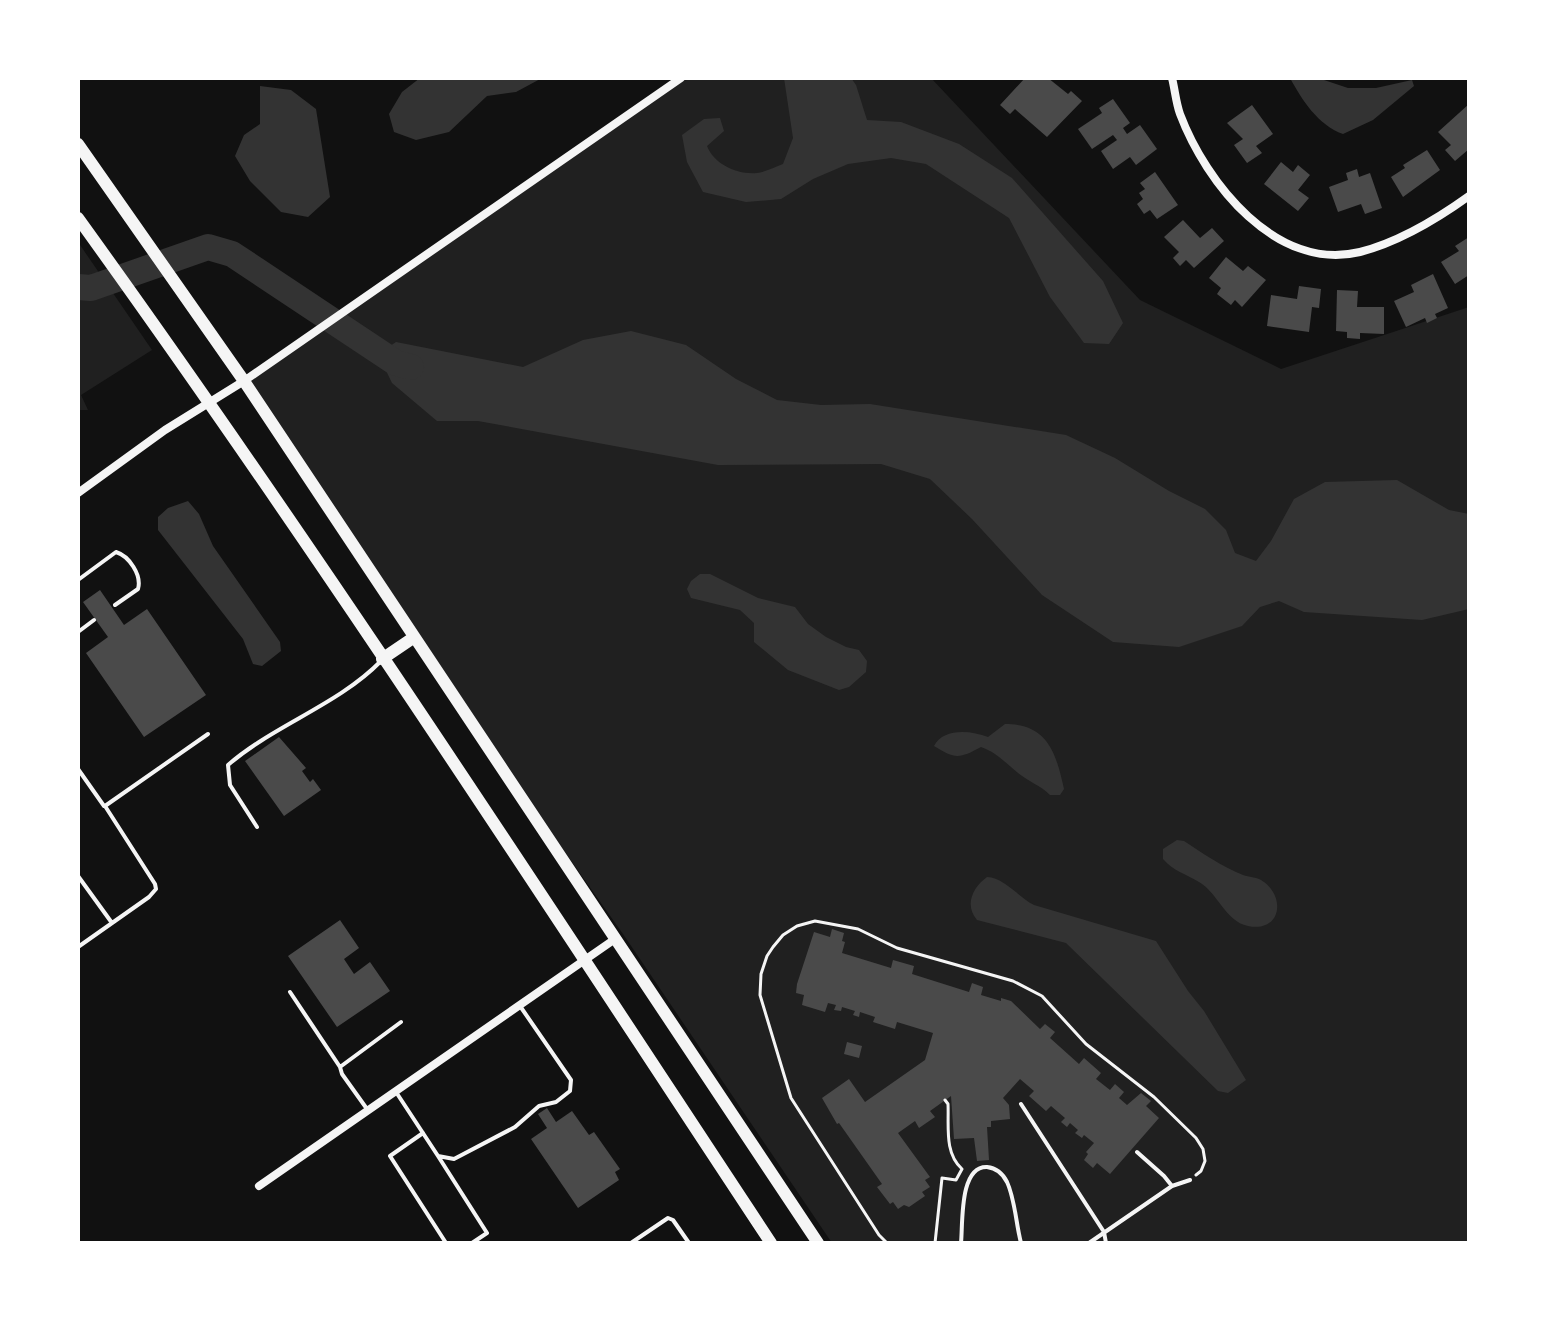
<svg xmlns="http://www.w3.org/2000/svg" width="1547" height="1321" font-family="Helvetica,sans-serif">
<rect width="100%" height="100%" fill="#111"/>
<path fill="#202020" d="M681,78H931L1140,300L1281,369L1469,307V1243H832L623,934L413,638L244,381Z
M78,242L152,350L81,395L88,410H78Z"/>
<path fill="#333" d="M420,78H542L516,92L487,96L449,132L416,140L394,132L389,114L402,92Z
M784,78H851L856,85L867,120L901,122L959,144L1012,178L1103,281L1123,323L1109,344L1084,343L1050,297L1009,218L926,164L891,158L848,164L813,179L781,199L746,202L703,192L687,162L682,135L704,119L720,118L724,131L707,146C714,164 737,175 757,173C765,172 775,167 783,164L793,138Z
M1290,78H1318L1348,88H1376L1412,80L1414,86L1373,120L1343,134C1318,125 1302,100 1290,78Z
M260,86L291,90L316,109L330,197L308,217L281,212L250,181L235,156L244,135L260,124Z
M631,331L686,345L736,379L777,400L821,405L870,404L1066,435L1115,458L1169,491L1205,509L1226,530L1235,553L1256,561L1271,541L1294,499L1325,482L1397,480L1449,510L1469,514V609L1422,620L1304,612L1279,601L1260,607L1242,626L1179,647L1113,642L1042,595L972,519L930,479L881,464L718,465L478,421H437L392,383L378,354L396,342L523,367L583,340Z
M188,501L199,514L213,546L280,642L281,651L262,666L253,664L243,639L158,530V517L168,508Z
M700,574H710L758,598L795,607L808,624L826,637L846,647L859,650L867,661L866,672L849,687L839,690L788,670L754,642V623L740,610L691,598L687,589L691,581Z
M1005,724C1048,724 1056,753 1064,789L1060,795H1050C1040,785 1029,782 1018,773C1006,763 996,752 981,747C959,759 955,759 934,746C943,728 970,730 988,737Z
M1177,840L1184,841C1202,853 1223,867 1243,875C1249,877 1256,877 1261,880C1287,896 1281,933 1248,926C1225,921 1218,893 1199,882C1186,874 1173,871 1163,859V849Z
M987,877C1005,878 1018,897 1034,905L1156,941L1188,991L1204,1011L1246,1080L1228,1093L1218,1091L1066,943L977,920C964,905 973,887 987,877Z"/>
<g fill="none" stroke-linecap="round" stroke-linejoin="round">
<path stroke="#333" stroke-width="26" d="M78,287L91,288L208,247L232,254L396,363L411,367"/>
</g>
<path fill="#4a4a4a" d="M1025,78H1048L1068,94L1071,91L1082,101L1047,137L1015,109L1010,114L1000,105Z
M1113,99L1130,123L1123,128L1127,134L1140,125L1157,149L1136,165L1130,157L1113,169L1101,151L1117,140L1113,135L1092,149L1078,129L1102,113L1099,108Z
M1469,104V149L1455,161L1445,150L1451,145L1438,132Z
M1252,105L1273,134L1256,146L1262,153L1247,163L1234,145L1243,139L1227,123Z
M1427,150L1440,170L1403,197L1391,177L1405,168L1403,165Z
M1281,162L1293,172L1298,165L1310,175L1298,190L1309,198L1298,211L1264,184Z
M1357,169L1359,177L1370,173L1382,208L1365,214L1361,204L1338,212L1329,187L1348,180L1346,173Z
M1155,172L1178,205L1157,219L1150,210L1144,214L1137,204L1143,199L1139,193L1145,189L1140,183Z
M1183,220L1200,238L1212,228L1224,241L1194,268L1186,260L1180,266L1173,258L1179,252L1164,237Z
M1469,237V275L1455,284L1441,262L1459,251L1455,246Z
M1226,257L1243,271L1248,266L1266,280L1242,307L1235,300L1231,305L1217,294L1221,288L1209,278Z
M1433,274L1448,308L1435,314L1437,318L1427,323L1425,318L1406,327L1394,301L1414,292L1411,285Z
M1299,286L1321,289L1319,308L1312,307L1309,332L1267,326L1271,295L1297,299Z
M1337,290L1358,291L1357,307H1384V334L1360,333V339L1347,338V332L1336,331Z
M100,590L124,625L147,609L206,695L144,737L86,653L108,637L83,602Z
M279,737L306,768L302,771L310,782L313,779L321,790L284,816L245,761Z
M340,920L359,948L344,959L354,974L370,962L390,991L337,1027L288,956Z
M832,929L844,933L842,941L845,942L842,953L891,968L893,960L914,966L912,974L969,992L972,983L983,987L981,995L1001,1001V998L1011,1001L1040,1029L1045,1024L1055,1032L1050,1038L1079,1064L1084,1058L1101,1073L1096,1079L1110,1090L1115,1084L1124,1092L1119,1098L1127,1105L1141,1093L1151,1101L1146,1106L1159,1118L1110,1174L1097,1163L1093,1168L1084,1160L1088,1154L1086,1152L1094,1143L1084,1135L1082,1138L1075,1133L1078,1130L1070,1123L1067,1127L1061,1122L1065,1118L1051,1106L1046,1111L1029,1096L1034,1091L1020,1079L1003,1098L1009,1105L1010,1119L991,1121V1127H987L989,1160L977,1161L974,1138L954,1139L951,1096L930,1111L935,1117L919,1128L915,1121L898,1133L930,1177L925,1180L930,1187L922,1192L925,1196L909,1207L904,1205L898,1209L893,1202L890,1204L877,1187L882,1184L839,1123L837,1124L822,1098L849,1079L865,1102L925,1060L933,1033L897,1022L895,1029L873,1022L875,1017L860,1012L859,1017L853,1015L855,1011L842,1007L841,1011L834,1010L836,1005L828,1003L825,1012L802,1005L804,995L796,993L797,984L814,932L830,937Z
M847,1042L862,1046L859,1058L844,1054Z
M547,1108L556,1122L572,1111L589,1135L594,1132L620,1169L615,1172L619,1180L578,1208L531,1139L547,1128L538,1114Z"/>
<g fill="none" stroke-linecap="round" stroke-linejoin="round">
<path stroke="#f5f5f5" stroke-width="3" d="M887,1243L879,1235L791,1098L760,995L761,974L767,956L773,947L783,935L797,926L815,921L858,929L897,948L1013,981L1042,996L1086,1044L1154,1097L1196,1138L1203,1149L1205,1161L1201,1171L1196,1175
M935,1243L942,1178L956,1180L962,1169C944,1153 949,1126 948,1104L945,1100"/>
<path stroke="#f5f5f5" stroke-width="4" d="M78,580L116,552C129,556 142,575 138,589L115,605
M78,632L94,620
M78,769L104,806
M257,827L230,785L228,765C274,725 338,705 381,661
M78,876L112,923
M78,947L149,897L156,889L155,884L105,806L208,734
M290,992L340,1067
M396,1092L438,1156L454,1159L515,1127L539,1106L556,1102L570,1091L571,1080L520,1006
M1021,1104L1104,1232L1106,1243
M367,1109L342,1074L340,1067L401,1022
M423,1133L390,1156L446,1243
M1137,1152L1164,1176L1172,1186
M438,1156L487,1233L472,1243
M631,1243L668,1218L673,1220L689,1243
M961,1243C963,1224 959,1166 987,1167C996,1168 1003,1174 1007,1182C1015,1199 1016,1224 1021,1243
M1089,1243L1172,1186L1190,1180"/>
<path stroke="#f5f5f5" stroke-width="8" d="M1172,78C1175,90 1176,103 1180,114C1206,183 1276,272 1360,252C1399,242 1437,219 1469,196
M78,493L165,430L244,381L681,78
M259,1186L615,939"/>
<path stroke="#f5f5f5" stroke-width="12" d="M78,144L244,381L818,1243
M78,218C319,552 544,899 771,1243
M382,659L413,638"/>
</g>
<rect width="1547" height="1321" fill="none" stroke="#ffffff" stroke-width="160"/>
</svg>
